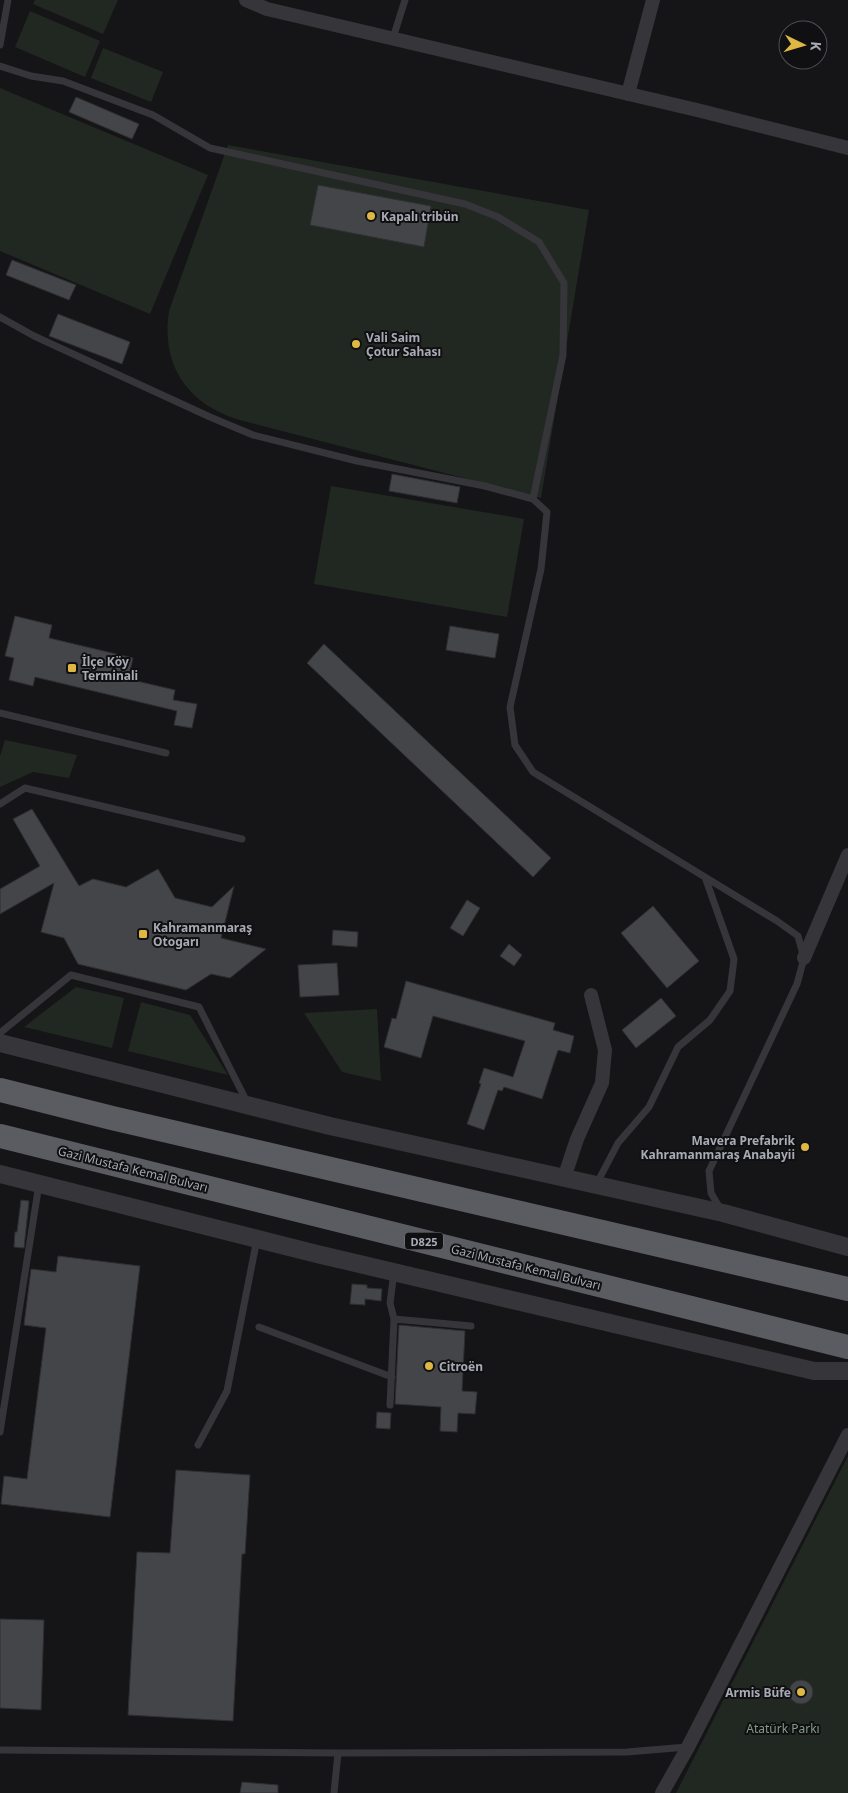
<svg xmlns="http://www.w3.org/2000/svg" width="848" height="1793" font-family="'Noto Sans',sans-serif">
<rect width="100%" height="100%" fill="#151416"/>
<path fill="#212822" d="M35,0H118L103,34L33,4Z
M30,11L100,41L85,77L15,47Z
M103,48L163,72L151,102L91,78Z
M0,88L208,175L150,314L0,251Z
M228,145L589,210L541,498L236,419C185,402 161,363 169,311Z
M331,486L524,519L507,617L314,584Z
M5,740L77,755L69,778L33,772L0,787V756Z
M76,987L124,998L112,1048L24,1027Z
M141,1002L190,1015L228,1075L128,1051Z
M377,1009L381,1081L342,1072L304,1013Z
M848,1456V1793H676Z"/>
<path fill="#444549" stroke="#2f2f32" d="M76,97L139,124L132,139L69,112Z
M318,185L431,206L424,247L310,225Z
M12,260L76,285L69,300L6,275Z
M58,314L130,342L122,364L49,336Z
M392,474L460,487L457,503L389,491Z
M15,616L52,625L49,638L133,658L128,679L175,690L173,700L197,704L192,728L174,725L177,711L35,677L33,686L9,680L14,658L5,656Z
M450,626L499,634L495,658L446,650Z
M324,644L551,858L533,877L307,663Z
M32,809L79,886L93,879L126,887L158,869L175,898L212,907L234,886L221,938L266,949L230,978L211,974L186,990L78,964L64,938L41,932L54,883L0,914V889L40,866L13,819Z
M467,900L480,908L463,936L450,928Z
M653,906L699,961L667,988L621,933Z
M333,930L358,932L357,947L332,945Z
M509,944L522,955L514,966L500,956Z
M337,963L339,995L300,997L298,965Z
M406,981L555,1023L553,1030L574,1036L570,1053L558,1050L542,1099L504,1087L502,1091L498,1090L484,1130L467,1124L481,1084L479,1083L484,1068L513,1077L525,1041L433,1016L421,1058L384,1047L392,1018L396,1019Z
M661,998L676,1016L636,1048L622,1030Z
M21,1200L29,1201L24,1248L14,1247L15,1232H17Z
M58,1256L140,1266L110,1517L1,1504L4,1476L27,1479L46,1328L24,1325L31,1269L56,1272Z
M352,1284L367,1285V1288L382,1289L381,1301L365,1299V1305L350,1304Z
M399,1325L465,1331L462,1391L477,1392L475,1414L458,1413L457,1432L440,1431L441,1407L395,1404Z
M377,1412L391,1413L390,1429L376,1428Z
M176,1470L250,1475L245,1554H242L233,1721L128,1715L137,1552L170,1553Z
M0,1619L44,1620L41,1710L0,1708Z
M789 1692a12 12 0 1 1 24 0a12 12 0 1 1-24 0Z
M242,1782L278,1785V1793H240Z"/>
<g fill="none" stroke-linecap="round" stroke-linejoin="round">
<path stroke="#36363a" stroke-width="7" d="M393,38L405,0
M0,45L8,0
M0,66L31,76L63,81L153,115L210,148L465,204L498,217L539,242L564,283L563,355L533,499L547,512L541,569L510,707L515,745L533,772L777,921L798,936L804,958L797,984L709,1171L711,1193L721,1210
M0,317L34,336L210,417L253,435L357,461L485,486L533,499
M0,713L166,753
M0,804L25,788L242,839
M0,1033L71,975L199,1007L247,1102
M596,1185L618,1143L649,1107L678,1047L710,1020L730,991L734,959L705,877
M394,1319L471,1326
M259,1327L392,1377
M390,1405L394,1319L390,1303L394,1272
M0,1432L39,1184
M198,1445L227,1391L257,1239
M0,1750L338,1753L627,1752L687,1747
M334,1793L338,1753"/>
<path stroke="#36363a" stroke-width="14" d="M246,0L267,9L697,110L848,148
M628,94L653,0
M804,958L848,855
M564,1178L577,1139L602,1083L605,1050L591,995
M662,1793L688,1747L848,1435"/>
<path stroke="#36363a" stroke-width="18" d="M0,1043L330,1126L723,1213L848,1247
M0,1174L317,1254L814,1371H848"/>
<path stroke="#5a5c62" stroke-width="24" d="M0,1090L112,1118L848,1289
M0,1136L848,1347"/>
</g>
<g fill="#deb744" stroke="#100f11" stroke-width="2">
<circle cx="371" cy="216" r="5"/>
<circle cx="356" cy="344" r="5"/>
<rect x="67" y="663" width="10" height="10" rx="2.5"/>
<rect x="138" y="929" width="10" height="10" rx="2.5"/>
<circle cx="805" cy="1147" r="5"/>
<circle cx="429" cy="1366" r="5"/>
<circle cx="801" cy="1692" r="5"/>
</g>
<g text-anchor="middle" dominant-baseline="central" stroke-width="4" stroke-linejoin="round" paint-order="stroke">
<rect fill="#100f11" stroke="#7a7c84" stroke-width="1" x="405" y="1232.5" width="38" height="17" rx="4"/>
<g font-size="11" font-weight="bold" fill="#a8abb5">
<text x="424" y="1241">D825</text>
</g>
<g font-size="12" font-weight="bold" fill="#a8abb5" stroke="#100f11" text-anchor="start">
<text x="381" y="216">Kapalı tribün</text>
<text x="366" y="337">Vali Saim<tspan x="366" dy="14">Çotur Sahası</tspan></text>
<text x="82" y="661">İlçe Köy<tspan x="82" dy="14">Terminali</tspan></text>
<text x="153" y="927">Kahramanmaraş<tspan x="153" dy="14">Otogarı</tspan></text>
<text x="795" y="1140" text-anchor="end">Mavera Prefabrik<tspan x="795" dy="14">Kahramanmaraş Anabayii</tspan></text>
<text x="439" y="1366">Citroën</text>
<text x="791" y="1692" text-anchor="end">Armis Büfe</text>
</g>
<g font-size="12" fill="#a8abb5" stroke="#100f11">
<text transform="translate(133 1169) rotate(14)">Gazi Mustafa Kemal Bulvarı</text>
<text transform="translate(526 1267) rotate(14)">Gazi Mustafa Kemal Bulvarı</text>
</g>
<g font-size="12" fill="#819e85" stroke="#100f11">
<text x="783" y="1728">Atatürk Parkı</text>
</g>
</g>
<g transform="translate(803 45) rotate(95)"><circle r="24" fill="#100f11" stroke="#4d4d53"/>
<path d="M0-4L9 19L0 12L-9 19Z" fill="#deb744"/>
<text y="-8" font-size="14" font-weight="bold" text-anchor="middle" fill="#a8abb5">K</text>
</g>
</svg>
